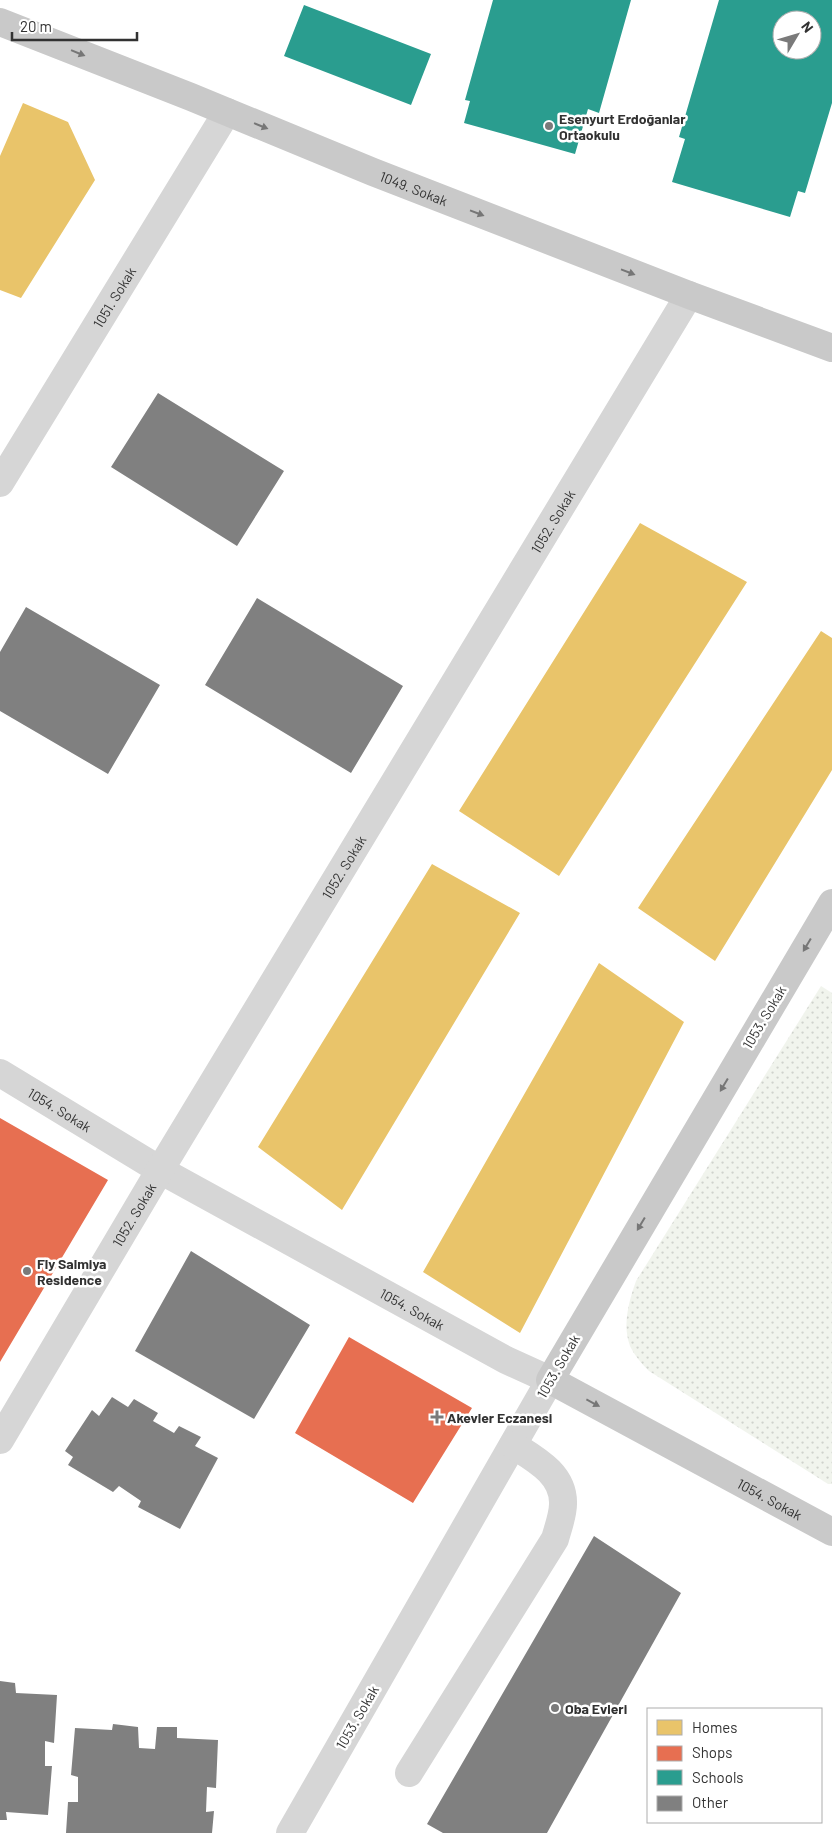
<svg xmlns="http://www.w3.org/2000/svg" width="832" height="1833" font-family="Barlow,sans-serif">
<defs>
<pattern id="grass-dots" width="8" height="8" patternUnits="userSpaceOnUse" patternTransform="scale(1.25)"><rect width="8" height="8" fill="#f1f4ed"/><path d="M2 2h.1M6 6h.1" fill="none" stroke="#cfd2cc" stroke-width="1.8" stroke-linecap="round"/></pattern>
</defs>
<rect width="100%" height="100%" fill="#fff"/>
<path fill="url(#grass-dots)" d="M821,986L832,993V1484H828L649,1371C642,1364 634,1355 630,1346C622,1325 629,1301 636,1281Z"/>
<path fill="#e9c46a" d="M23,103L68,122L95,180L21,298L0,290V156Z
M640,523L747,582L559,876L459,811Z
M821,631L832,638V770L715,961L638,908Z
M432,864L520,913L342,1210L258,1147Z
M599,963L684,1022L520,1333L423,1272Z"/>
<path fill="#e76f51" d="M0,1118L108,1180L0,1362Z
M349,1337L472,1408L413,1503L295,1433Z"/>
<path fill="#2a9d8f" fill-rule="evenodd" d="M493,0H631L599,113L588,109L575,154L464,123L470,101L465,100Z
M719,0H832V103L805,193L798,191L790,217L672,182L685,139L679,137ZM782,20H812V50H782Z
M304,5L431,54L411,105L284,56Z"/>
<path fill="#808080" d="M158,393L284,471L237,546L111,467Z
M257,598L403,686L351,773L205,685Z
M26,607L160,685L108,774L0,711V652Z
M191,1251L310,1325L254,1419L135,1351Z
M112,1397L128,1407L134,1399L158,1413L153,1421L174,1433L179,1426L201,1437L195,1446L218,1458L180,1529L138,1507L141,1501L119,1486L113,1492L68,1465L73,1457L65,1451L92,1410L99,1416Z
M594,1536L681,1593L547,1833H443L427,1824Z
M0,1681L15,1683L16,1693L57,1695L54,1743L45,1741V1766H52L48,1815L6,1812L7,1820H0Z
M113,1724L138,1727L139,1748L155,1749L157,1727H177V1738L218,1740L216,1788L207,1787L206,1812L214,1811L212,1833H66L68,1802H78V1777L71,1775L75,1728L112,1730Z"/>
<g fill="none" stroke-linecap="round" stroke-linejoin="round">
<g stroke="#d6d6d6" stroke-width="28">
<path id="s1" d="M0,483L227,112"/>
<path id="s2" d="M0,1073L160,1170L506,1360L550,1380L290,1833"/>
<path id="s3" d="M0,1440L160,1170L689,295"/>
<path d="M409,1773L555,1539C558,1528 563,1515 563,1504C564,1474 535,1459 513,1445"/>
</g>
<g stroke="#c9c9c9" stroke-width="28">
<path id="s4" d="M0,22L191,97L373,172L689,295L832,348"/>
<path id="s5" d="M832,903L550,1380L832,1532"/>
</g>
</g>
<defs><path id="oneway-solid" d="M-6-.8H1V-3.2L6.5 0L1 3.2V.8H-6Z" transform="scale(1.25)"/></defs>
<g fill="#767676">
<use href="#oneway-solid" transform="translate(78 53) rotate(22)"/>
<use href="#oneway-solid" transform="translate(261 126) rotate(22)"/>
<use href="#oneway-solid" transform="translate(477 213) rotate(21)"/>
<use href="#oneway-solid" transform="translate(628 272) rotate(21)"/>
<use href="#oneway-solid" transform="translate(807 945) rotate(121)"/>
<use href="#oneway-solid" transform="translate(724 1085) rotate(121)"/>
<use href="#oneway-solid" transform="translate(641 1224) rotate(121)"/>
<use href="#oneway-solid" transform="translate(593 1403) rotate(28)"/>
</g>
<g fill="#7a7a7a" stroke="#fff" stroke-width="2">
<circle cx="549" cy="126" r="5"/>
<circle cx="27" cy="1271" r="5"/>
<path d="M434.5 1409.5h5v5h5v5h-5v5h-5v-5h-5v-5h5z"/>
<circle cx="555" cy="1708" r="5"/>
</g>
<g text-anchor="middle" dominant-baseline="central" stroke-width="5" stroke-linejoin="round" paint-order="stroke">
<g font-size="14" font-weight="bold" fill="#323232" stroke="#fff" text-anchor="start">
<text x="559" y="118">Esenyurt Erdoğanlar<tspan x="559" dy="16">Ortaokulu</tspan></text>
<text x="37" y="1263">Fly Salmiya<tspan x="37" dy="16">Residence</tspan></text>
<text x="447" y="1417">Akevler Eczanesi</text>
<text x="565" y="1708">Oba Evleri</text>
</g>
<g font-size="14" fill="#323232" stroke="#fff">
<text stroke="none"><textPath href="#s4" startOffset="446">1049. Sokak</textPath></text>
<text stroke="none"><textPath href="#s1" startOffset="218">1051. Sokak</textPath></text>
<text stroke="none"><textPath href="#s3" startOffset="1072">1052. Sokak</textPath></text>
<text stroke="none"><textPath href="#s3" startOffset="668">1052. Sokak</textPath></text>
<text transform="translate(764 1017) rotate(-59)">1053. Sokak</text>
<text stroke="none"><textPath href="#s2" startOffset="70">1054. Sokak</textPath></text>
<text stroke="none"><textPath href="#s3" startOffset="262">1052. Sokak</textPath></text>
<text stroke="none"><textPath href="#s2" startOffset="475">1054. Sokak</textPath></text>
<text transform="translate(558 1366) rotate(-60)">1053. Sokak</text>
<text stroke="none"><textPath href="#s5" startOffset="804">1054. Sokak</textPath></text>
<text transform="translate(357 1717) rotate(-60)">1053. Sokak</text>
</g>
</g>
<rect x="647" y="1708" width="175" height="115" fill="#ffffff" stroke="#adadad"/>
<rect x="657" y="1720" width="25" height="15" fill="#e9c46a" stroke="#adadad"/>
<text x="692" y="1733" font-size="15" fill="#323232">Homes</text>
<rect x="657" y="1746" width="25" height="15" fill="#e76f51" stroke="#adadad"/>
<text x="692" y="1758" font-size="15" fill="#323232">Shops</text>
<rect x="657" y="1770" width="25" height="15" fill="#2a9d8f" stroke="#adadad"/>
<text x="692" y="1783" font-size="15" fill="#323232">Schools</text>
<rect x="657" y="1796" width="25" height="15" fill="#808080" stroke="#adadad"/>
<text x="692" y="1808" font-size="15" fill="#323232">Other</text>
<g transform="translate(797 35) rotate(52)"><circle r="24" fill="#ffffff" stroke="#adadad"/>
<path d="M0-4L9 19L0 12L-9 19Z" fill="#7a7a7a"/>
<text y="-8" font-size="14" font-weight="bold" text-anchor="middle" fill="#323232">N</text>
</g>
<path d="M12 32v8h125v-8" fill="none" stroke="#323232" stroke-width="2.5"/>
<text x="20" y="32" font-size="15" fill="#323232" stroke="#ffffff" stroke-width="4" paint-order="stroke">20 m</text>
</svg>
